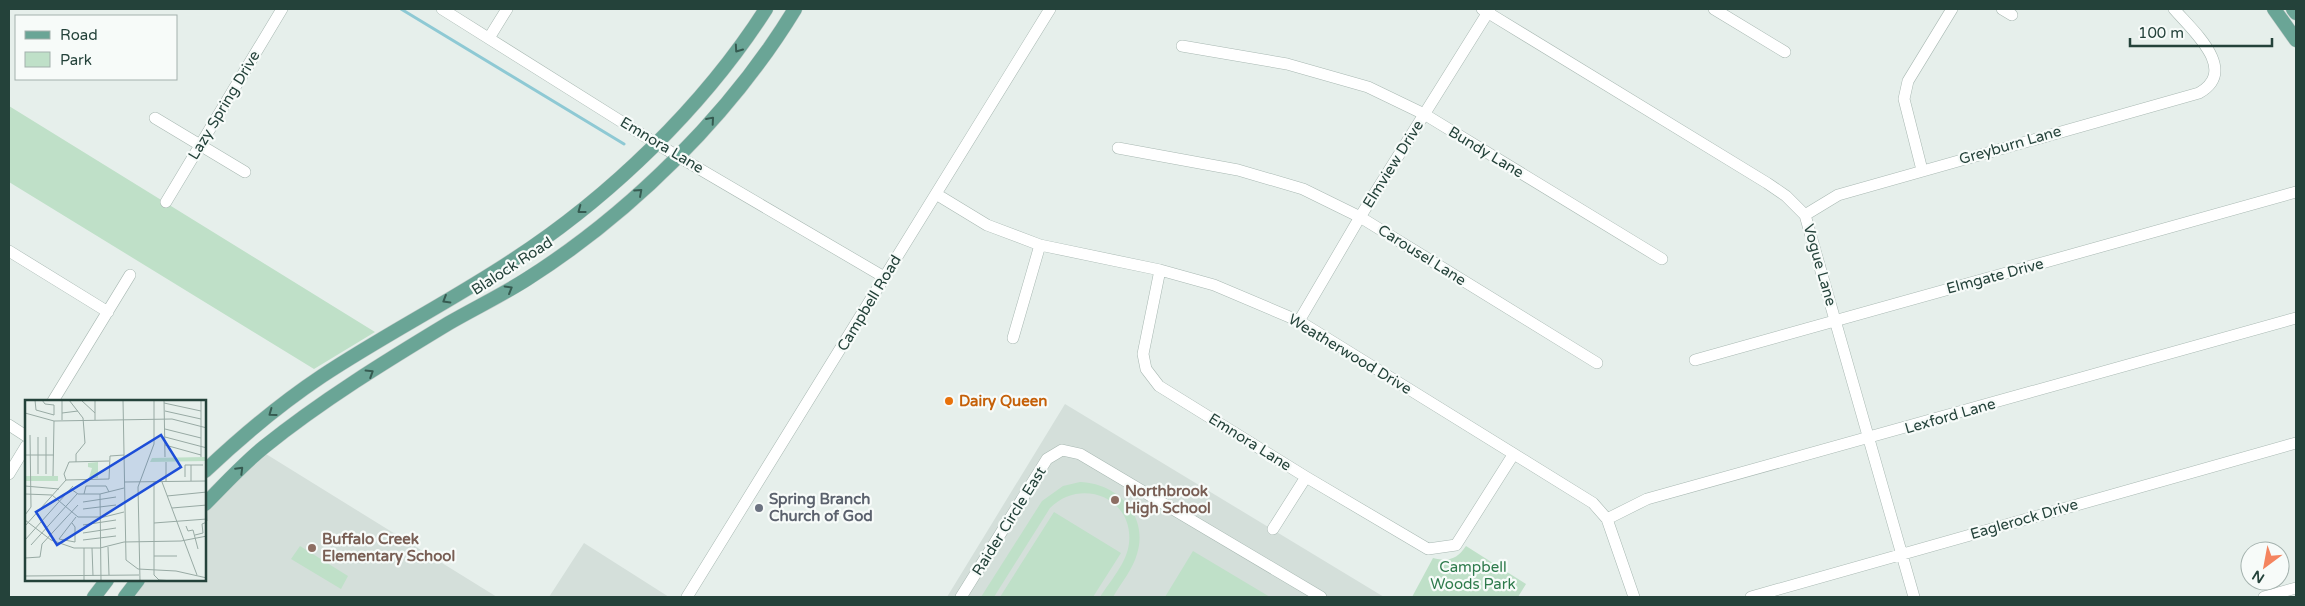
<svg xmlns="http://www.w3.org/2000/svg" width="2305" height="606" font-family="'Varela Round',sans-serif">
<rect width="100%" height="100%" fill="#e6efeb"/>
<path fill="#d4dfda" d="M1065,404L1384,597H947Z
M266,454L497,597H133L147,580H205V513Z
M584,543L669,597H549Z"/>
<path fill="#bfe0c8" d="M9,106L375,332L314,369L9,182Z
M1080,482C1117,483 1149,515 1137,554C1133,569 1121,583 1113,597H1100C1110,581 1127,563 1129,543C1134,498 1081,477 1050,508L994,597H981L1042,501L1063,486Z
M1054,512L1121,553L1093,597H1000Z
M300,546L348,576L341,589L291,559Z
M1466,546L1526,584L1518,597H1412L1433,558C1449,562 1457,559 1466,546Z
M1193,551L1270,597H1165Z"/>
<g fill="none" stroke-linecap="round" stroke-linejoin="round">
<path stroke="#8ec9d4" stroke-width="3" d="M401,9L624,144"/>
<g stroke="#a8b8b2" stroke-width="12">
<path id="minor" d="M442,9L657,144L884,277
M1482,9L1767,183L1786,196L1805,215L1914,597
M1714,9L1785,52
M2002,9L2012,15
M489,38L507,9
M1182,46L1287,64L1368,87L1424,114L1662,259
M155,118L245,172
M1118,148L1238,170L1303,189L1360,217L1597,363
M1922,170L1904,99L1908,81L1952,9
M936,194L987,225L1040,245L1160,270L1214,285L1299,321L1593,503L1607,519L1634,597
M166,202L282,9
M1805,215L1838,195L2199,93C2239,70 2193,31 2174,9
M9,251L108,312
M1160,270L1143,354L1146,369L1159,386L1306,477L1428,549L1456,545L1513,455
M1299,321L1360,217L1490,9
M1013,338L1040,245
M1695,360L2296,192
M53,401L130,275
M9,425L26,436
M9,474L26,446
M1607,519L1647,499L2296,318
M1273,529L1306,477
M687,597L1050,9
M961,597L1047,459L1062,450L1080,454L1321,597
M1751,597L2296,443
M2264,597L2296,588"/>
</g>
<g stroke="#c2cac8" stroke-width="15">
<path id="major" d="M2274,9L2296,40
M2293,9L2296,13
M205,471C242,436 280,404 322,376C384,335 451,301 513,260C610,197 704,106 766,9
M205,504C224,485 243,464 264,447C321,401 386,361 449,323C475,308 502,295 527,279C631,213 731,114 795,9
M94,597L107,580
M125,597L138,580"/>
</g>
<use href="#minor" stroke="#fff" stroke-width="11"/>
<use href="#major" stroke="#6aa596" stroke-width="14"/>
</g>
<defs><path id="oneway-chevron" d="M-2-3.5L2.5 0L-2 3.5" fill="none" stroke-width="1.6" stroke-linecap="round" stroke-linejoin="round" transform="scale(1.25)"/></defs>
<g stroke="#365b51">
<use href="#oneway-chevron" transform="translate(738 49) rotate(125)"/>
<use href="#oneway-chevron" transform="translate(711 120) rotate(-49)"/>
<use href="#oneway-chevron" transform="translate(639 192) rotate(-42)"/>
<use href="#oneway-chevron" transform="translate(581 210) rotate(143)"/>
<use href="#oneway-chevron" transform="translate(509 289) rotate(-30)"/>
<use href="#oneway-chevron" transform="translate(446 300) rotate(149)"/>
<use href="#oneway-chevron" transform="translate(370 373) rotate(-32)"/>
<use href="#oneway-chevron" transform="translate(272 413) rotate(144)"/>
<use href="#oneway-chevron" transform="translate(240 470) rotate(-45)"/>
</g>
<circle fill="#e8710a" stroke="#f7fbf9" stroke-width="2" cx="949" cy="401" r="5"/>
<g fill="#8d6e63" stroke="#f7fbf9" stroke-width="2">
<circle cx="1115" cy="500" r="5"/>
<circle cx="312" cy="548" r="5"/>
</g>
<circle fill="#6b7280" stroke="#f7fbf9" stroke-width="2" cx="759" cy="508" r="5"/>
<g text-anchor="middle" dominant-baseline="central" stroke-width="4.5" stroke-linejoin="round" paint-order="stroke">
<g font-size="15" fill="#24423a" stroke="#f7fbf9">
<text transform="translate(224 105) rotate(-59)">Lazy Spring Drive</text>
<text transform="translate(662 145) rotate(31)">Emnora Lane</text>
<text transform="translate(2010 145) rotate(-16)">Greyburn Lane</text>
<text transform="translate(1486 152) rotate(31)">Bundy Lane</text>
<text transform="translate(1393 164) rotate(-58)">Elmview Drive</text>
<text transform="translate(1422 255) rotate(32)">Carousel Lane</text>
<text transform="translate(1820 265) rotate(74)">Vogue Lane</text>
<text transform="translate(512 266) rotate(-33)">Blalock Road</text>
<text transform="translate(1995 276) rotate(-15)">Elmgate Drive</text>
<text transform="translate(869 303) rotate(-59)">Campbell Road</text>
<text transform="translate(1350 354) rotate(31)">Weatherwood Drive</text>
<text transform="translate(1950 416) rotate(-16)">Lexford Lane</text>
<text transform="translate(1250 442) rotate(32)">Emnora Lane</text>
<text transform="translate(2024 519) rotate(-16)">Eaglerock Drive</text>
<text transform="translate(1009 521) rotate(-58)">Raider Circle East</text>
</g>
<g font-size="15" font-weight="bold" fill="#c56008" stroke="#f7fbf9" text-anchor="start">
<text x="959" y="401">Dairy Queen</text>
</g>
<g font-size="15" font-weight="bold" fill="#785e54" stroke="#f7fbf9" text-anchor="start">
<text x="1125" y="491">Northbrook<tspan x="1125" dy="17">High School</tspan></text>
<text x="322" y="539">Buffalo Creek<tspan x="322" dy="17">Elementary School</tspan></text>
</g>
<g font-size="15" font-weight="bold" fill="#5b616d" stroke="#f7fbf9" text-anchor="start">
<text x="769" y="499">Spring Branch<tspan x="769" dy="17">Church of God</tspan></text>
</g>
<g font-size="15" fill="#2d7a4b" stroke="#f7fbf9">
<text x="1473" y="567">Campbell<tspan x="1473" dy="17">Woods Park</tspan></text>
</g>
</g>
<g transform="translate(25 400)">
<rect width="181" height="181" fill="#e6efeb"/>
<path d="M181,57V61L125,62L127,58ZM73,62V78H64L67,68L63,67V63ZM0,76H33V81H0Z" fill="#bfe0c8"/>
<path fill="none" stroke="#98aaa4" stroke-width="1" d="M10,0L11,10L29,15V5L20,4L17,0M44,0L58,18L60,43L51,54V62M56,0L70,13M70,0V20M98,0L101,160L113,169L151,171L182,178M139,0L140,57M176,0V57M139,3L176,11M140,11L176,19M0,13L29,21L147,19L182,28M37,13L53,11M37,20V0M140,29L176,38M140,37L182,48M140,45L176,55M0,55H29M141,62V82M166,65V81M13,74V37M21,74V37M28,76L29,21M160,77V65H178M41,80L84,79L85,56L99,55M41,80L39,74L44,62L84,61M181,81L182,121M99,82L182,81M129,82V175L134,180L149,181M137,82L172,175M0,86L34,89M46,89L53,94H75L99,88M0,94L27,95L53,117H79L99,112M59,94L61,86H81L84,92M75,94L76,181M142,96L182,92M58,102L91,97M147,108L182,105M58,109L91,105M0,115L6,107L5,35M0,120L26,140L49,148H75L99,142L156,141L182,136M47,123L50,127V142L34,139L51,117M129,123L182,119M58,125L91,120M0,126L41,80M161,126L163,131L168,130L173,149M58,133L91,128M170,135L178,133L177,124L182,122M0,140L48,86M58,140L91,136M6,145L52,94M83,147L84,175M67,148L68,176M129,156H152M0,158L15,157L17,144L53,105M0,176L114,175M59,181V148M115,181L113,87L129,44V0"/>
<path fill="#1d4ed8" fill-opacity="0.15" stroke="#1d4ed8" stroke-width="2.5" d="M136,35L156,67L32,145L11,112Z"/>
<rect width="181" height="181" fill="none" stroke="#24423a" stroke-width="2.5"/>
</g>
<rect width="2305" height="606" fill="none" stroke="#24423a" stroke-width="20"/>
<rect x="15" y="15" width="162" height="65" fill="#f7fbf9" stroke="#a3b1ad"/>
<rect x="25" y="31" width="25" height="8" fill="#6aa596" stroke="#a3b1ad"/>
<text x="60" y="40" font-size="15" fill="#24423a">Road</text>
<rect x="25" y="52" width="25" height="15" fill="#bfe0c8" stroke="#a3b1ad"/>
<text x="60" y="65" font-size="15" fill="#24423a">Park</text>
<g transform="translate(2265 566) rotate(212)"><circle r="24" fill="#f7fbf9" stroke="#a3b1ad"/>
<path d="M0-4L9 19L0 12L-9 19Z" fill="#f4845f"/>
<text y="-8" font-size="14" font-weight="bold" text-anchor="middle" fill="#24423a">N</text>
</g>
<path d="M2130 38v8h142v-8" fill="none" stroke="#24423a" stroke-width="2.5"/>
<text x="2138" y="38" font-size="15" fill="#24423a" stroke="#f7fbf9" stroke-width="4" paint-order="stroke">100 m</text>
</svg>
